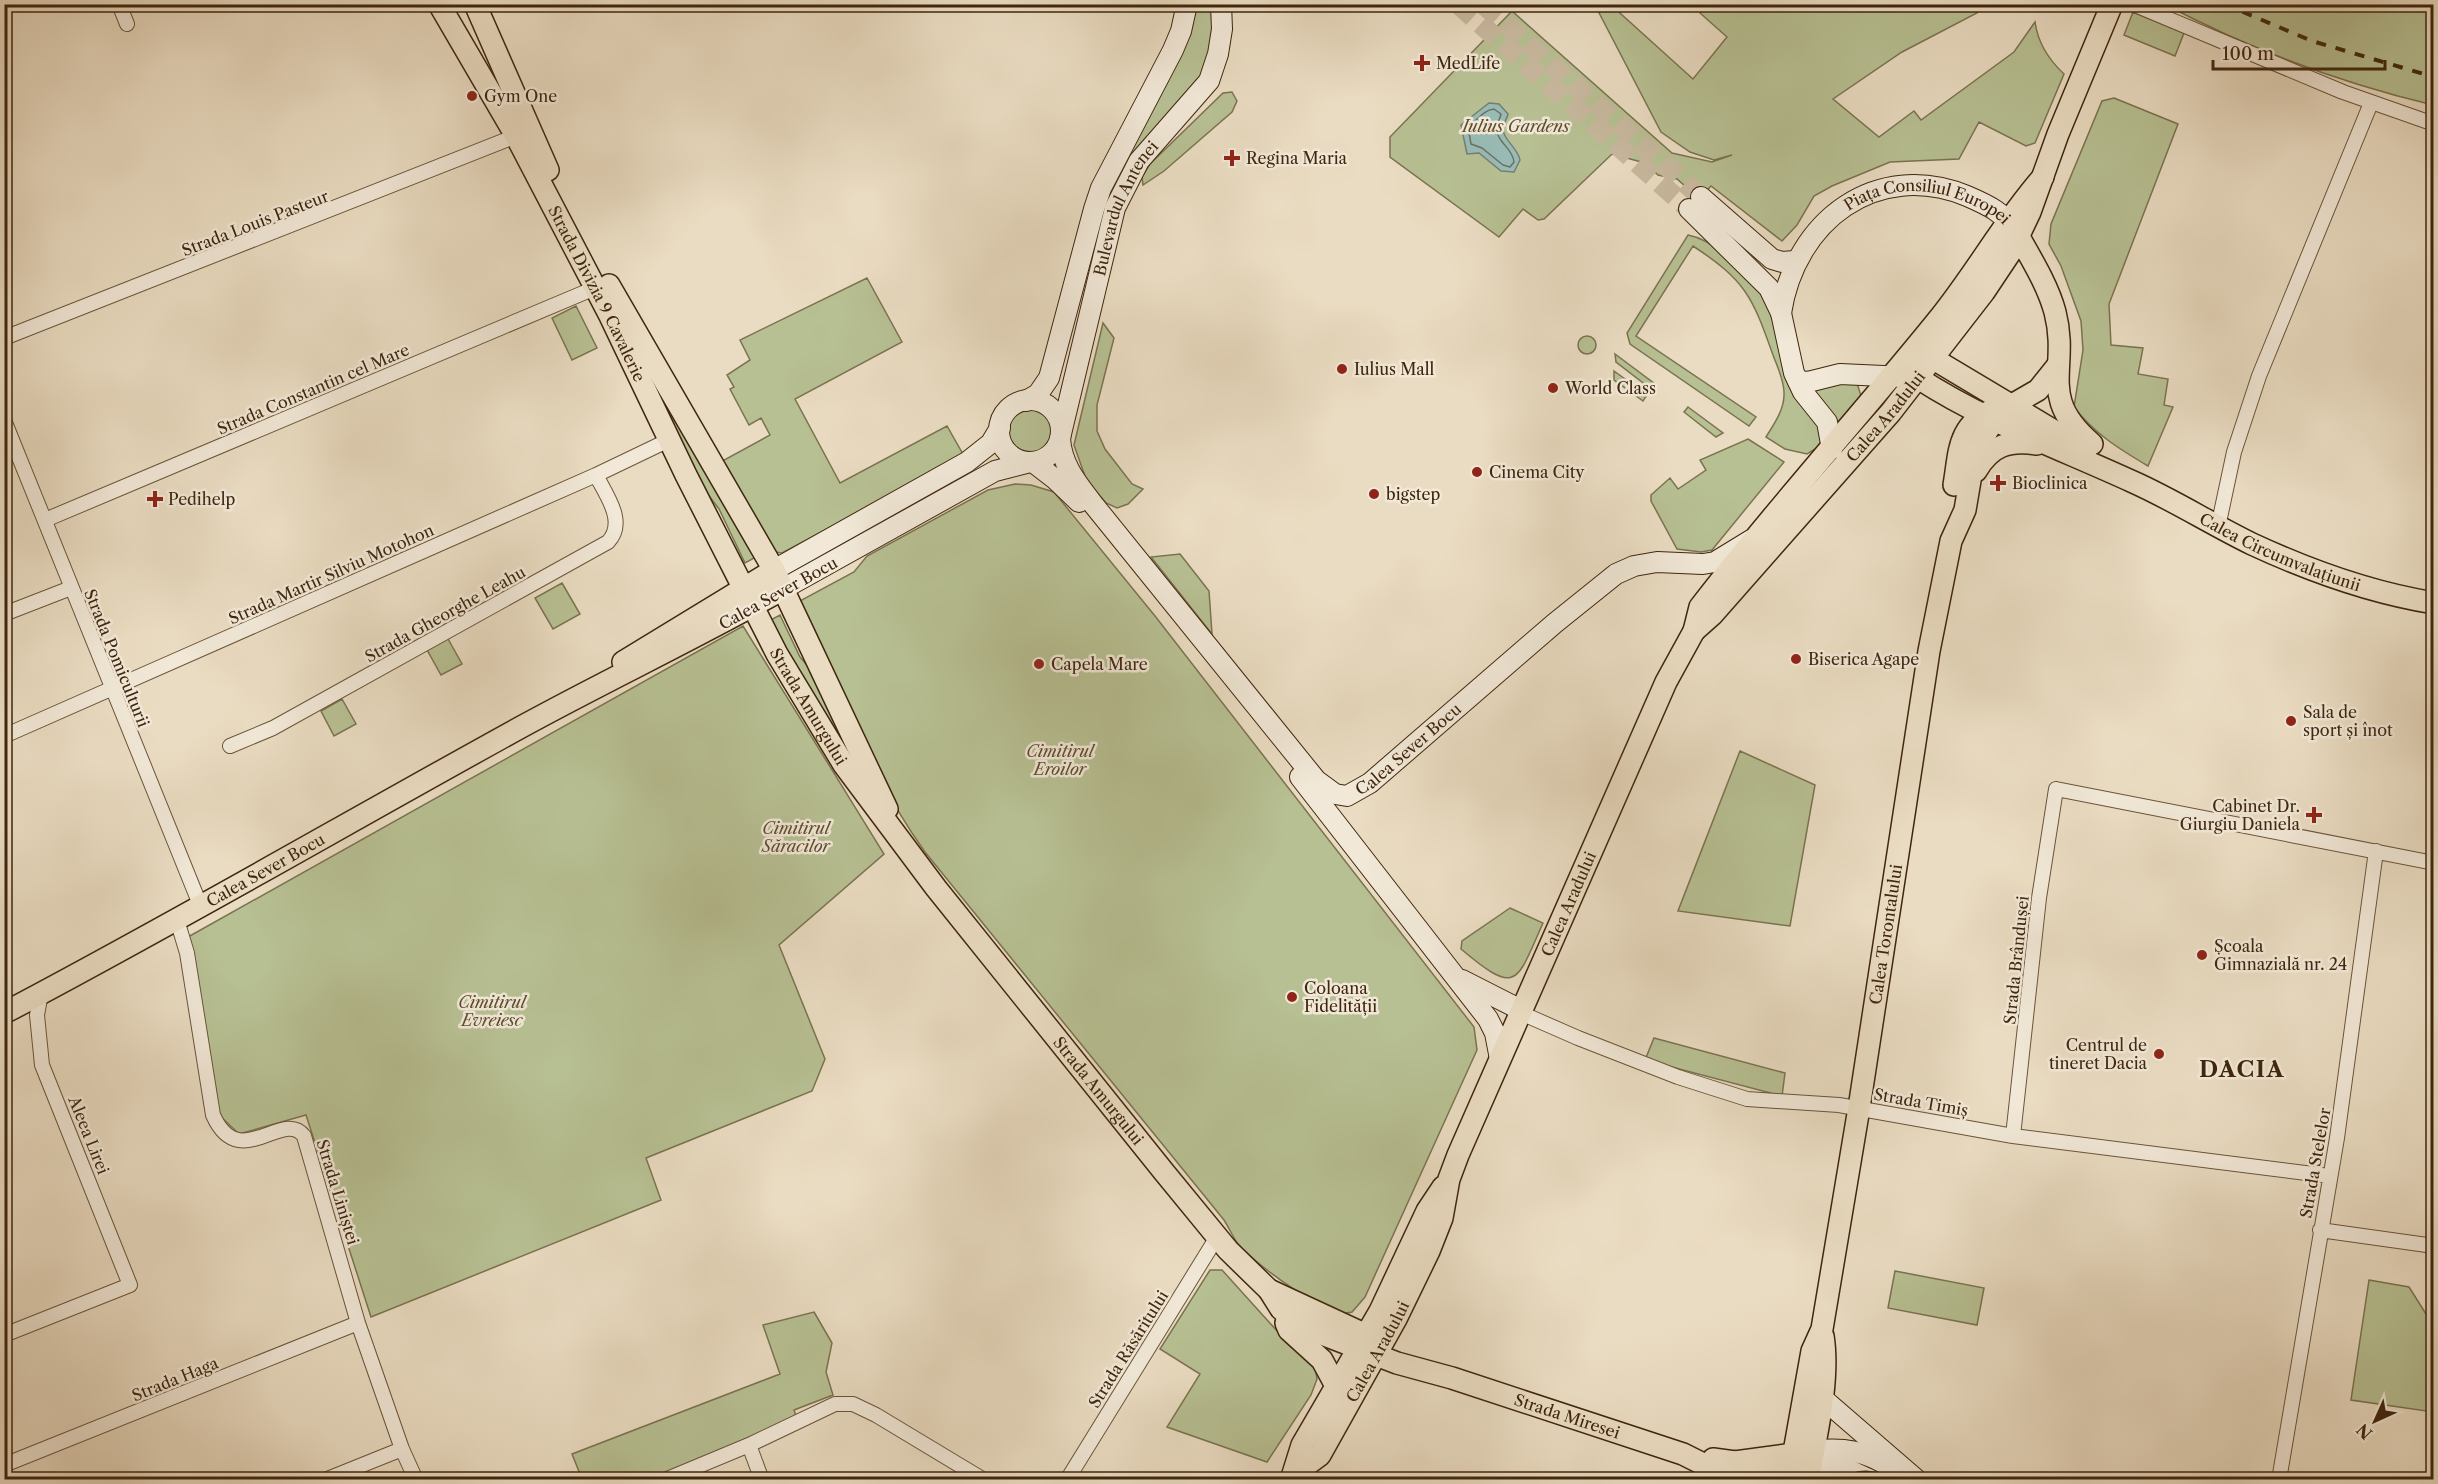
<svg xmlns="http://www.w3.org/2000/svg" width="2438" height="1484" font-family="'Libre Caslon Text',serif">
<rect width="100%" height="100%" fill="#eadcc2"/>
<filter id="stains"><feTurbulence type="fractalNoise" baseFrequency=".00333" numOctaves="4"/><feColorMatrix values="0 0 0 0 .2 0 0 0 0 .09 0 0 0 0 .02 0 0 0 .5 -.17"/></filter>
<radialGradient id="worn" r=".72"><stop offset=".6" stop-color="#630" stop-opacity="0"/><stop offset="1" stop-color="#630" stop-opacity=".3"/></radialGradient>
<path fill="#b7c093" stroke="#7b7350" stroke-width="1.5" d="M1196,5H1215L1212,61L1124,181L1113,175Z
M1595,5H1611L1693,79L1727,37L1700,13L1706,5H1984L1977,13L1902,52L1833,99L1879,137L1914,111L1921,120L2014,52L2035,22C2038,44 2049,60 2064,74L2035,143L2026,146L1979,122L1959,159L1890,162L1832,186L1814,196L1797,225L1782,241L1711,186L1693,205L1686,187L1677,179L1658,175L1645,163L1612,154L1544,219L1538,220L1523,209L1499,237L1390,157V137L1512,11L1672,153L1712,162L1732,155L1714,160L1690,152L1661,132Z
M2166,5H2433V105C2341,83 2250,49 2166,5Z
M2133,12L2184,33L2175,56L2124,35Z
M1232,92L1237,101L1232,112L1164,171L1143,185L1142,177L1150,164L1223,93Z
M2114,98L2178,124L2109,304L2111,345L2143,348L2138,374L2168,379L2164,405L2173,407L2148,466C2121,450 2093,433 2074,407L2083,350L2081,321L2061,266L2049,244L2051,224L2102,101Z
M1688,235C1715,240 1742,269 1762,289L1824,433L1820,446L1807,454L1785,449L1766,437C1774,424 1784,410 1784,395C1785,382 1777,366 1773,355C1752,296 1746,281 1693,246L1636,336L1756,417L1749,426L1630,344L1627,333Z
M867,278L902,342L795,399L840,483L947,426L964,456L782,553L775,552L715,465L770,435L761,418L749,425L730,389L734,387L727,375L750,360L740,340Z
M611,300L756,557L745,563L719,509L696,479Z
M576,306L597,348L572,360L552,318Z
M1103,323L1114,338L1097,405V431L1105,449L1132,484L1143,489L1128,504L1117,508L1106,503L1086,479L1074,445Z
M1578 345a9 9 0 1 1 18 0a9 9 0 1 1-18 0Z
M1615,354L1655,384L1651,389L1616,362Z
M1614,371L1647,395L1643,401L1614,380Z
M1845,380L1857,383L1861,396L1835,428L1812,394L1814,388Z
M1037,401L1047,406L1058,418L1053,452L1042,460L1015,458L1002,443C1001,413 1005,403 1037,401Z
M1688,407L1723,433L1716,437L1684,412Z
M1748,439L1784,462L1712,550L1701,552L1677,549L1651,501V495L1670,478L1678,489L1706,470L1700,460Z
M1015,484L1031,485L1054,492L1155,616L1474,1027L1477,1050L1365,1297L1352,1312C1329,1320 1254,1263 1238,1244C1233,1237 1229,1228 1224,1220L925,852C871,777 837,686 798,602L854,572L867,556L988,490Z
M1180,554L1209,591L1212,634L1151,557Z
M562,583L580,614L553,629L535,598Z
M780,615L800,657L816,676L859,771L765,623Z
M743,626L884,854L779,945L825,1059L812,1091L646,1158L661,1200L371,1317L306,1115L239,1134L217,1113L188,937Z
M447,637L462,664L441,675L426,648Z
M342,699L356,724L334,736L321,711Z
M1740,751L1815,785L1790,926L1678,911Z
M1510,908L1543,923C1516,983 1518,997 1461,949L1462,941Z
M1654,1038L1785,1073L1782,1096L1645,1060Z
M1210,1270H1222L1279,1333L1315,1367L1317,1379L1311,1395L1267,1462L1167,1427L1200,1374L1160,1349Z
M1895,1271L1984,1288L1977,1325L1888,1308Z
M2369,1280L2409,1287L2433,1325V1412L2351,1400Z
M814,1312L832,1343L826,1372L833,1395L794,1410L798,1422L663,1479H582L572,1454L780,1374L763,1325Z"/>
<path fill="#98bbb5" stroke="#747f72" stroke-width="1.5" d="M1489,103L1499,104L1508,114C1507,119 1503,124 1503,129C1503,140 1518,148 1520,160L1514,172L1501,171L1479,153L1467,154L1461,125Z"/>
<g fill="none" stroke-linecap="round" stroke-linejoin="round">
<path stroke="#6c7062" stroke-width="1.5" d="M1494,109L1501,114C1500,119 1497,123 1497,128C1496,142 1513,148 1514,162L1510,167L1503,165L1482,148L1471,144L1468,127C1477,121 1483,110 1494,109Z"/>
<path stroke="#c8b89e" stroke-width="20" stroke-dasharray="20 10" stroke-linecap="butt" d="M1458,4L1689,209
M1483,4L1701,197"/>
<g stroke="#6a543b" stroke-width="16">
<path id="street" d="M119,4L127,24
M2133,4L2343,92L2434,124
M4,338L516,136
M4,420L201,907
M45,520L595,288
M2218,527L2234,452L2259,376L2371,103
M4,614L71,588
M4,736L596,475L669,440
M230,746L273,728L608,542C627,522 606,495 596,475
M177,920L187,953L213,1115C239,1174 283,1108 304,1136L358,1323L402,1449L416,1480
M1521,1010L1530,1017L1578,1038L1678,1077L1747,1099L1839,1105L2013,1136L2329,1176
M2013,1136L2039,898L2056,789L2434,863
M2320,1230L2434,1246
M4,1335L130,1285L42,1065L37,1015L41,993
M749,1445L762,1480
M4,1465L358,1323
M325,1480L402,1449
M665,1480L749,1445L835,1404H853L876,1415L984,1480
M1067,1480L1217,1237
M2279,1480L2337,1138L2376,851"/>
</g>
<g stroke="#3f260e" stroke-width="22">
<g id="secondary">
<path d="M1701,197L1772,259L1782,262L1795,261"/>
<path d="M1689,209L1769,288L1781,313L1794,373L1803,392L1827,422L1832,449"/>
<path id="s1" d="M1781,313C1795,221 1876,159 1967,196C1988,205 2005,213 2017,233"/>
<path d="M1798,381L1808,382L1840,374L1905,377"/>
<circle cx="1030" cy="431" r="31"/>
<path d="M1026,401L1038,394L1049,378L1094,209L1101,188L1173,50L1181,31L1187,4"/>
<path id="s2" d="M1061,434L1115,208L1139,161L1209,81L1218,54L1222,29L1221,4"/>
<path id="s3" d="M1060,439C1062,466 1078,484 1093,504L1316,780L1335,794L1347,796L1370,783L1555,623L1616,574L1634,566L1657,562L1703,564L1715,562L1751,540"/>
<path d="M1033,462L1055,479L1079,502"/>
<path d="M774,570L967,462L991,443L1000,428"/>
<path d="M783,589L995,471L1030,462"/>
<path d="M1300,777L1488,1019L1495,1033L1500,1059"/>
<path d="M1462,980L1521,1010"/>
<path d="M1821,1397L1917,1480"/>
<path d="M1813,1451C1843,1447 1866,1451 1892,1468"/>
<path d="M1811,1466L1836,1464L1871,1480"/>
</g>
</g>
<g stroke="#3f260e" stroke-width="24">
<g id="primary">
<path id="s4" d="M439,4L516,136L610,316L686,475L777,654L844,765L936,888L1164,1172L1228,1250L1269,1290L1281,1309L1296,1321L1314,1331L1397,1363L1452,1378L1683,1454L1721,1473L1751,1476L1811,1466"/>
<path d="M475,4L548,170"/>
<path d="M2019,237C2032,260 2048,286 2055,312C2070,370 2036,396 2092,444"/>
<path d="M609,285L774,570L887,809"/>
<path d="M1919,353L1932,358L2086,450"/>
<path id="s5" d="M1910,367L1918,378C1984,421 2059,448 2131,481C2172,499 2211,524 2252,544C2308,570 2372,593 2434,603"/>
<path d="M1976,471C1991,445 2009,440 2037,444"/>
<path d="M1954,485C1960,450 1957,426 1994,409"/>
<path id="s6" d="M1694,631L1712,615L1891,412L1984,292L2012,250L2030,212L2058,134L2112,4"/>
<path d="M623,662L774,570"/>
<path id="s7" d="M4,1013C179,921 350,821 523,726C609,679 698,637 783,589"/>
<path d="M1269,1290L1379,1341"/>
<path d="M1286,1323L1289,1330L1322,1360L1336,1386"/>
<path d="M1713,1459L1735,1462L1807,1452"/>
<path id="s8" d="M1293,1475L1320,1455L1396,1319L1429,1251L1442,1218L1449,1179L1458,1155L1666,682L1694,631L1700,607C1777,507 1862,414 1941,316C1977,271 2005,220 2043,177"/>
<path d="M1292,1477L1302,1445L1380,1311L1427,1211L1443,1187"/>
<path id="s9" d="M1789,1480L1812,1351L1822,1329L1859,1108L1929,651L1951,541L1965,510L1974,457L1981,441L1994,420L2012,405L2038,390L2058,365"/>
<path d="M1808,1480C1816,1437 1830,1379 1823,1336"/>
</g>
</g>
<use href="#street" stroke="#f1e8d7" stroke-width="14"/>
<use href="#secondary" stroke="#f1e8d7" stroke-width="20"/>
<use href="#primary" stroke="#eadcc2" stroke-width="21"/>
<path stroke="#3f260e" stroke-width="1.5" d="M1841,1480C1857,1467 1879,1470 1896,1480"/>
<path stroke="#3f260e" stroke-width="4" stroke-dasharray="10 10" stroke-linecap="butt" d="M2224,4L2312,41L2434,77"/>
</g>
<g fill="#8f2418" stroke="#f1e8d7" stroke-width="2">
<path d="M1419 54h6v6h6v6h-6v6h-6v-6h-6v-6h6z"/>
<circle cx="472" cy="96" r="6"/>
<path d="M1229 149h6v6h6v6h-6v6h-6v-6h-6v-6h6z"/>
<circle cx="1342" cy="369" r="6"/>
<circle cx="1553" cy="388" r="6"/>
<circle cx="1477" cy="472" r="6"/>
<path d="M1995 474h6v6h6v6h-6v6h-6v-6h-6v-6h6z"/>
<circle cx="1374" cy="494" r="6"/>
<path d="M152 490h6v6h6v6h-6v6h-6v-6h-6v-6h6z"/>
<circle cx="1796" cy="659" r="6"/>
<circle cx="1039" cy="664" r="6"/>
<circle cx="2291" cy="721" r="6"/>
<path d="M2311 806h6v6h6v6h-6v6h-6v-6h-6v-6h6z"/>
<circle cx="2202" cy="955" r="6"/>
<circle cx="1292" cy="997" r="6"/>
<circle cx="2159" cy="1054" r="6"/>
</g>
<g text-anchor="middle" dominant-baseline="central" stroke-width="5" stroke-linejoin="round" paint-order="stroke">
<g font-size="16" fill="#3f260e" stroke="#f1e8d7" text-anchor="start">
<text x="1436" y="63">MedLife</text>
<text x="484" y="96">Gym One</text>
<text x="1246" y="158">Regina Maria</text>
<text x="1354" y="369">Iulius Mall</text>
<text x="1565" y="388">World Class</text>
<text x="1489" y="472">Cinema City</text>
<text x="2012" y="483">Bioclinica</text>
<text x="1386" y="494">bigstep</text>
<text x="168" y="499">Pedihelp</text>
<text x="1808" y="659">Biserica Agape</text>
<text x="1051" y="664">Capela Mare</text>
<text x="2303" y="712">Sala de<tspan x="2303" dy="18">sport și înot</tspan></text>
<text x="2300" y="806" text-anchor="end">Cabinet Dr.<tspan x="2300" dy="18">Giurgiu Daniela</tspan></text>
<text x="2214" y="946">Școala<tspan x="2214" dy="18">Gimnazială nr. 24</tspan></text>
<text x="1304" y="988">Coloana<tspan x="1304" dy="18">Fidelității</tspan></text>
<text x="2147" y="1045" text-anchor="end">Centrul de<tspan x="2147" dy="18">tineret Dacia</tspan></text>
</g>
<g font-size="16" font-style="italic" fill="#5d4c2f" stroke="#f1e8d7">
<text x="1516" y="126">Iulius Gardens</text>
<text x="1060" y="751">Cimitirul<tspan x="1060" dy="18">Eroilor</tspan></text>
<text x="796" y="828">Cimitirul<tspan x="796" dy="18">Săracilor</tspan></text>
<text x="492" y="1002">Cimitirul<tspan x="492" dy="18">Evreiesc</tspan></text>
</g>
<g font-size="16" fill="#3f260e" stroke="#f1e8d7">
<text stroke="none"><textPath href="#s2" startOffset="236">Bulevardul Antenei</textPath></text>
<text stroke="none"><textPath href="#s1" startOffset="216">Piața Consiliul Europei</textPath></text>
<text transform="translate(255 223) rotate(-21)">Strada Louis Pasteur</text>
<text stroke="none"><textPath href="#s4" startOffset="330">Strada Divizia 9 Cavalerie</textPath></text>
<text transform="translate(313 389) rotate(-23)">Strada Constantin cel Mare</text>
<text stroke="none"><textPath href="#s6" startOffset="288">Calea Aradului</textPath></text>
<text stroke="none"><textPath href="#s5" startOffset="416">Calea Circumvalațiunii</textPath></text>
<text transform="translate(331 574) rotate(-24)">Strada Martir Silviu Motohon</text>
<text transform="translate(778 593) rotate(-29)">Calea Sever Bocu</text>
<text transform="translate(445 614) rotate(-29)">Strada Gheorghe Leahu</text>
<text transform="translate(117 658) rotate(68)">Strada Pomiculturii</text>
<text stroke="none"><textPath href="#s4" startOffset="794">Strada Amurgului</textPath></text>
<text stroke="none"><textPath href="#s3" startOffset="542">Calea Sever Bocu</textPath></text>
<text stroke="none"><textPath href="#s7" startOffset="298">Calea Sever Bocu</textPath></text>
<text stroke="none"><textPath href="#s8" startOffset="640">Calea Aradului</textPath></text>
<text stroke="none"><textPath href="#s9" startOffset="555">Calea Torontalului</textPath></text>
<text transform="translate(2016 960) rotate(-84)">Strada Brândușei</text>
<text stroke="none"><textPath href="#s4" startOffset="1276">Strada Amurgului</textPath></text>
<text transform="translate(1921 1102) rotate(10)">Strada Timiș</text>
<text transform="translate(89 1135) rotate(68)">Aleea Lirei</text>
<text transform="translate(2315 1163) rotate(-80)">Strada Stelelor</text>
<text transform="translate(338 1192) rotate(73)">Strada Liniștei</text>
<text transform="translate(1128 1349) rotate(-58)">Strada Răsăritului</text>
<text stroke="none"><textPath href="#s8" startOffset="152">Calea Aradului</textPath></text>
<text transform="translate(175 1379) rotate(-22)">Strada Haga</text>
<text stroke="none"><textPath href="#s4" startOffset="1868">Strada Miresei</textPath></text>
</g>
<g font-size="22" font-weight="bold" letter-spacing="1.5" fill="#3f260e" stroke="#f1e8d7">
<text x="2242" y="1069">DACIA</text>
</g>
</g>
<rect width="2438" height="1484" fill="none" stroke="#eadcc2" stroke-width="24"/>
<rect x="6" y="6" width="2426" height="1472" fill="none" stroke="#3f260e" stroke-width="3"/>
<rect x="12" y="12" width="2414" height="1460" fill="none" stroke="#3f260e" stroke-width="1.5"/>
<g transform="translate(2375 1421) rotate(225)" stroke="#f1e8d7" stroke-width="4.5" paint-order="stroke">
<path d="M0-4.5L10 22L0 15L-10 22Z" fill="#3f260e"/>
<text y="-9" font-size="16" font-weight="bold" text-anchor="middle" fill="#3f260e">N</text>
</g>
<path d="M2213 60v9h172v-9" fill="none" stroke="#3f260e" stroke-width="3"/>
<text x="2222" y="60" font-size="18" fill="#3f260e" stroke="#f1e8d7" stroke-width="4.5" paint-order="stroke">100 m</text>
<rect width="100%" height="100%" filter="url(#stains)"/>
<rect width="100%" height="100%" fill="url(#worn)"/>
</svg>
